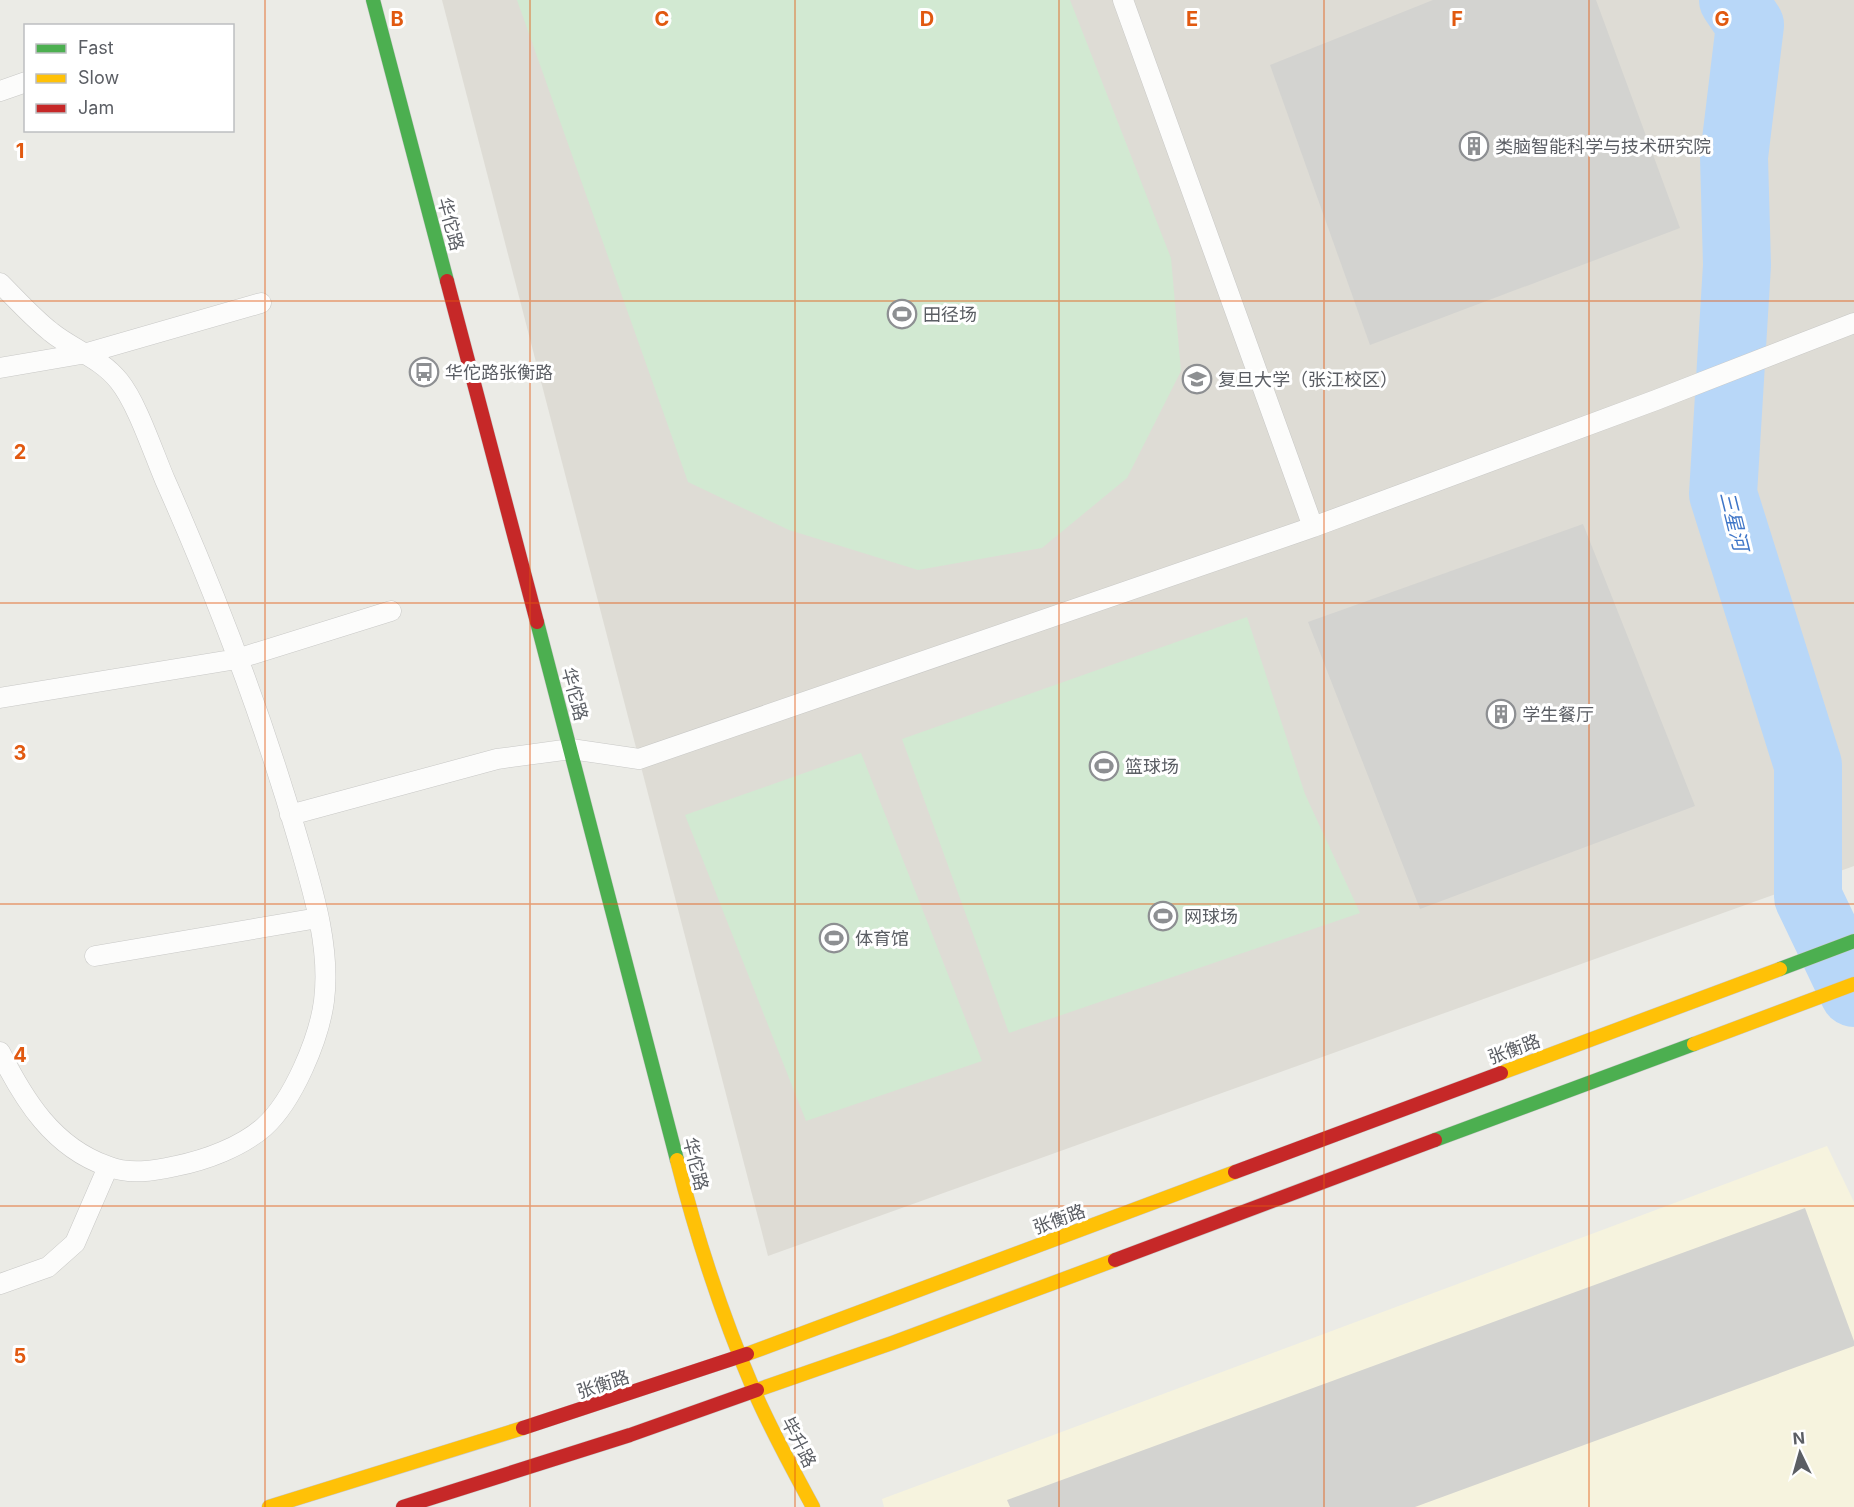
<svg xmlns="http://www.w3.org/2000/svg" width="1854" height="1507" font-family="Inter,'Noto Sans SC',sans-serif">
<rect width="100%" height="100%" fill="#ebebe6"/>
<path fill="#f6f3de" d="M1827,1146L1854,1202V1507H884L882,1499Z"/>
<path fill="#dedcd5" d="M442,0H1854V866L768,1256Z"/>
<path fill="#d2e9d2" d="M517,0H1070L1171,258L1181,371L1127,478L1042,548L918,570L789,530L688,482Z
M1247,617L1305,794L1360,913L1009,1033L902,739Z
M861,753L982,1061L806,1121L685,815Z"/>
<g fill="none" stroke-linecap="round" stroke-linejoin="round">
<path stroke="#b8d7f8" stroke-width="68" d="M1733,0L1750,25L1734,157L1737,265L1723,494L1808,765V897L1854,993"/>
</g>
<path fill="#d3d3d0" d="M1433,0H1596L1680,228L1370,345L1270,65Z
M1583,524L1695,806L1420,909L1308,622Z
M1805,1208L1854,1341V1346L1415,1507H1010L1007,1500Z"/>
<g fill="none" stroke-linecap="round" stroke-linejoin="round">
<g stroke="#c8c8c6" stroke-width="21">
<path id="lane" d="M1123,0L1313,527
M0,91L26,82
M0,283C17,300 33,318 51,332C73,350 101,358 119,381C137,403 153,452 165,480C216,595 262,715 297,836C312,888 331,946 324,1001C319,1039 293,1101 264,1127C241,1147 206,1160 176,1166C154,1171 129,1175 107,1166C53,1147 24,1100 0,1052
M0,368L87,353L261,303
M0,698L237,659L391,611
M290,815L497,759L571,749L639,759L1313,527L1656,400L1854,323
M95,956L318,918
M0,1284L48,1267L75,1243L108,1167"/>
</g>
<g stroke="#c8c8c8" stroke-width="15">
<path id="fast" d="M373,0L447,281
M537,622L677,1160
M1780,969L1854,941
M1435,1140L1694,1044"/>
</g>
<g stroke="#c8c8c8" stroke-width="15">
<path id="slow" d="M1694,1044L1854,984
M1501,1073L1780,969
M677,1160C697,1239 723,1318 755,1393C772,1432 793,1470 813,1507
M747,1354L1235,1172
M757,1390L892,1343L1115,1260
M269,1507L523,1428"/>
</g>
<g stroke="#c8c8c8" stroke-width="15">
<path id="jam" d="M447,281L537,622
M1235,1172L1501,1073
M1115,1260L1435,1140
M523,1428L747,1354
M403,1507L630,1435L757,1390"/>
</g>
<use href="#lane" stroke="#fcfcfb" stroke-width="20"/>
<use href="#fast" stroke="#4caf50" stroke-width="14"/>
<use href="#slow" stroke="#ffc107" stroke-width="14"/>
<use href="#jam" stroke="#c62828" stroke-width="14"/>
</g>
<path fill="none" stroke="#e15910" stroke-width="1.5" stroke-opacity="0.55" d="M265,0V1507M530,0V1507M795,0V1507M1059,0V1507M1324,0V1507M1589,0V1507M0,301H1854M0,603H1854M0,904H1854M0,1206H1854"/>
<defs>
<g id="building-ring" transform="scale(1.5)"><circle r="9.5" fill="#fff" stroke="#8d8f92" stroke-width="1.5"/><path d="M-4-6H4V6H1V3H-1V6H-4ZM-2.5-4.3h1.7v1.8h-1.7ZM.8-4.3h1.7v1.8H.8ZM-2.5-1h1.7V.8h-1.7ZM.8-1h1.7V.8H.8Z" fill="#8d8f92"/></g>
<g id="stadium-ring" transform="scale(1.5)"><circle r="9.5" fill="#fff" stroke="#8d8f92" stroke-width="1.5"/><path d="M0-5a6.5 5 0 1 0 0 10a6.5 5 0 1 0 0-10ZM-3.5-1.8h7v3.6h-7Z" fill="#8d8f92"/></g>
<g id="bus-ring" transform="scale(1.5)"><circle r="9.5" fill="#fff" stroke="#8d8f92" stroke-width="1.5"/><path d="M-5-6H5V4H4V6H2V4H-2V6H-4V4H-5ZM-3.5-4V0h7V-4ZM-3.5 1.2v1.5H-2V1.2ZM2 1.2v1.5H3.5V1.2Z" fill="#8d8f92"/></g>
<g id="school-ring" transform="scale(1.5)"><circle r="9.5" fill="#fff" stroke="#8d8f92" stroke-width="1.5"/><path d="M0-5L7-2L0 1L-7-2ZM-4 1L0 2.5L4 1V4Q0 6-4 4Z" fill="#8d8f92"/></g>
</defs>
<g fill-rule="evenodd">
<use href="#building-ring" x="1474" y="146"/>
<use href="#stadium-ring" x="902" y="314"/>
<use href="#bus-ring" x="424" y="372"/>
<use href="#school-ring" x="1197" y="379"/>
<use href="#building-ring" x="1501" y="714"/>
<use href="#stadium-ring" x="1104" y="766"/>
<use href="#stadium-ring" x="1163" y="916"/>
<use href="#stadium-ring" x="834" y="938"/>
</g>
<g text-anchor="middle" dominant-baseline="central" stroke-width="6" stroke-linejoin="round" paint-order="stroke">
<g font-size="18" fill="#5b5e64" stroke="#fff" text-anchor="start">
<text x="1495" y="146">类脑智能科学与技术研究院</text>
<text x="923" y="314">田径场</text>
<text x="445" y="372">华佗路张衡路</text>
<text x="1218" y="379">复旦大学（张江校区）</text>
<text x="1522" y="714">学生餐厅</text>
<text x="1125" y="766">篮球场</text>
<text x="1184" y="916">网球场</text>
<text x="855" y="938">体育馆</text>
</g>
<g font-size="18" fill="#5b5e64" stroke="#fff">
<text transform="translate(451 224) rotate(75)">华佗路</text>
<text transform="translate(575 694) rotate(75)">华佗路</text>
<text transform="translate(1514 1049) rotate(-20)">张衡路</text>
<text transform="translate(696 1164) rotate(76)">华佗路</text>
<text transform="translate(1059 1219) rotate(-20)">张衡路</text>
<text transform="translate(603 1384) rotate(-18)">张衡路</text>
<text transform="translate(799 1442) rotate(63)">毕升路</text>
</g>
<g font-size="20" font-style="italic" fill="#3f76c8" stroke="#fff">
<text transform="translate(1734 521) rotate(76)">三星河</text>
</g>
</g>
<g font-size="20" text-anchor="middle" font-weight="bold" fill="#e15910" stroke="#fff" stroke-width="6" stroke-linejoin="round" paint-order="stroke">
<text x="397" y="26">B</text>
<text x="662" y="26">C</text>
<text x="927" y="26">D</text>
<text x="1192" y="26">E</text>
<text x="1457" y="26">F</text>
<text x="1722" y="26">G</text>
<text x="20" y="158">1</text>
<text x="20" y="459">2</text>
<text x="20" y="760">3</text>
<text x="20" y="1062">4</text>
<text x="20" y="1363">5</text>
</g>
<rect x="24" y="24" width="210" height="108" fill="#ffffff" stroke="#bdbfc1" stroke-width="1.5"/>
<rect x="36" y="44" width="30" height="9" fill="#4caf50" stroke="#bdbfc1" stroke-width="1.5"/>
<text x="78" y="54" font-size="18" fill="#5b5e64">Fast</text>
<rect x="36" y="74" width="30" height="9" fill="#ffc107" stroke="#bdbfc1" stroke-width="1.5"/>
<text x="78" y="84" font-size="18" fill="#5b5e64">Slow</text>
<rect x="36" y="104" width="30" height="9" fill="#c62828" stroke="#bdbfc1" stroke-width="1.5"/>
<text x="78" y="114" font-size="18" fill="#5b5e64">Jam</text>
<g transform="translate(1800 1453) rotate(355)" stroke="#ffffff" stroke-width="4.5" paint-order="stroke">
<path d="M0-4.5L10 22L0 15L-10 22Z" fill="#5b5e64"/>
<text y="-9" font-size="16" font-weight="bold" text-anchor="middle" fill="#5b5e64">N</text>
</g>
</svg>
